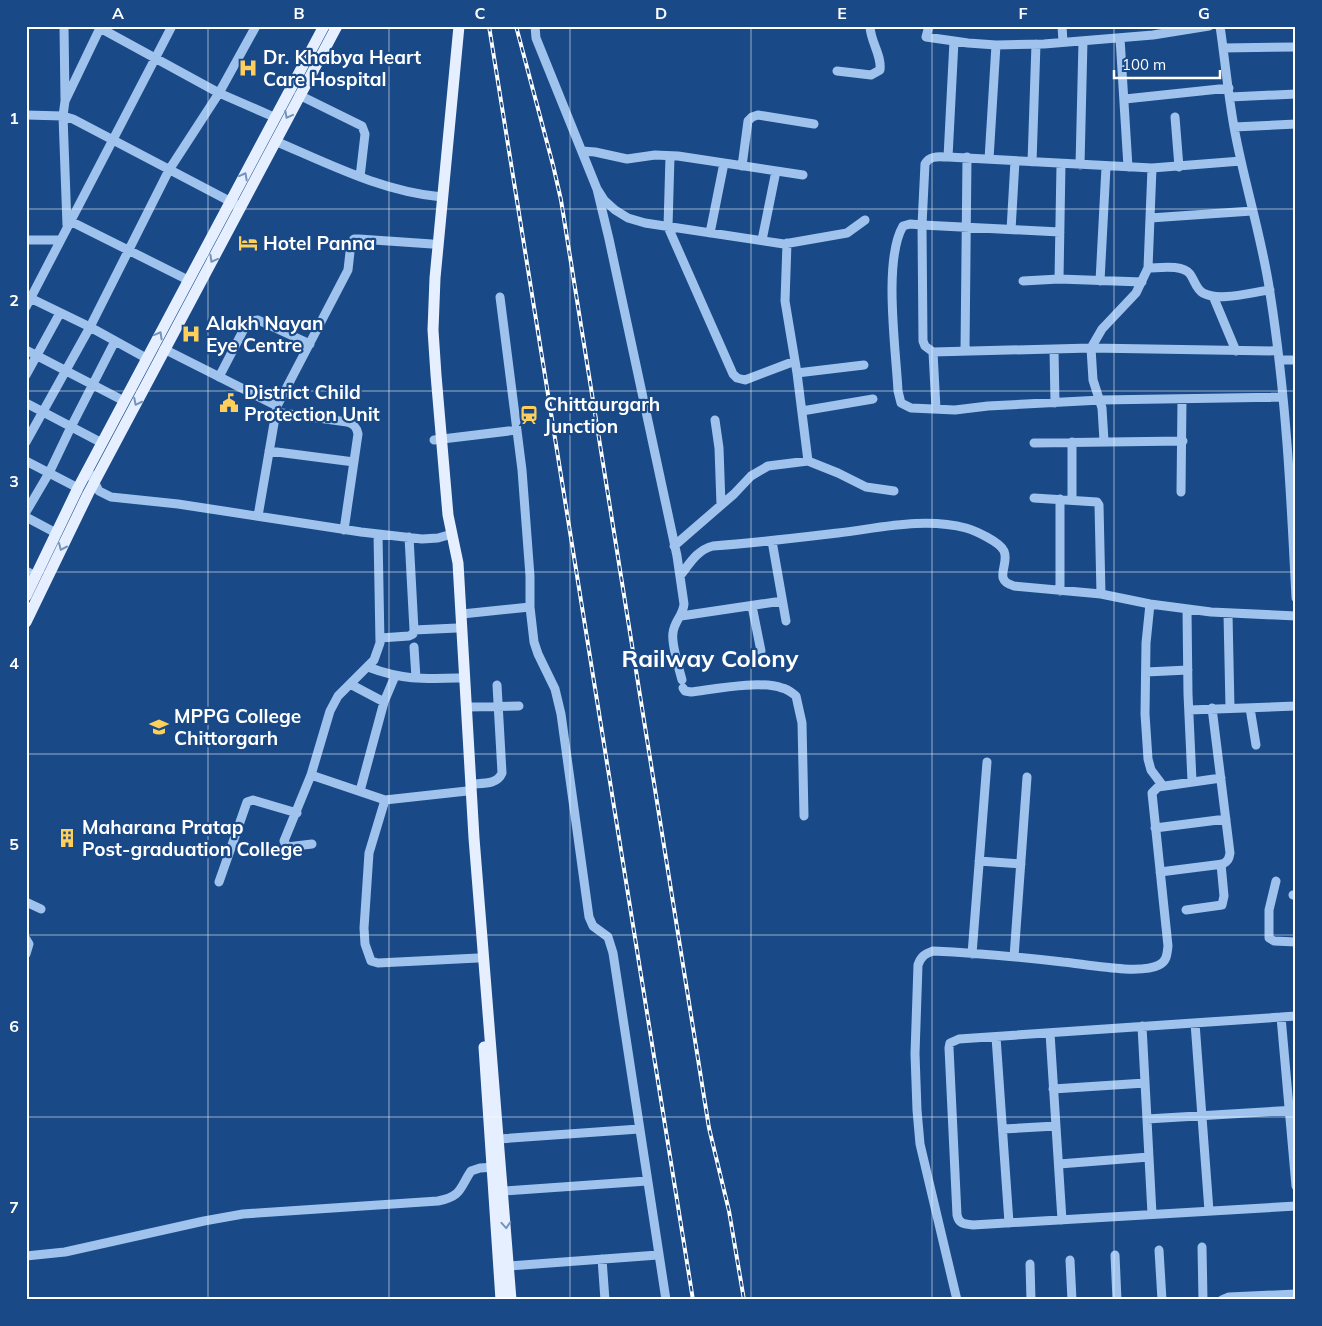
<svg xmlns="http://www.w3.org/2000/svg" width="1322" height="1326" font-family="Mulish,sans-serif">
<rect width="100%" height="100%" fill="#194986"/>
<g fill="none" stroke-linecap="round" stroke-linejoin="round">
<path stroke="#9fc3ed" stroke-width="9" d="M64,26L65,99
M535,26L536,38L597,189L604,200L615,210L628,218L645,223L784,244L847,233L865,220
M929,26L926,37L968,43L996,45L1044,44L1153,35L1209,26
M1062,26L1063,42
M1220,26C1225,60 1228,94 1234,127C1244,183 1262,237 1270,293C1286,394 1291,496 1296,598
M100,28L219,93L274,117
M1120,38L1128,167
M954,41L948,157L1152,168L1148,268C1159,268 1182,264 1190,274C1195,281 1196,289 1203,293C1219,302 1252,292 1270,290
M1223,48L1296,47
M837,71L871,75L880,70C882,55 870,41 870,26
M299,95L362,126L365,134L360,177
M1230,97L1296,94
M1125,99L1229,88
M26,115L63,116L73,119L235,204
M1175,117L1179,167
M1234,127L1296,124
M275,141C329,164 383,192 442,197
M582,151L595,152L627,159L655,155L678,156L803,175
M670,156L668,227L733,374L737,378L745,380L795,361
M948,157C939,157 930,155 925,164L922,225L910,224L903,226C883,260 896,350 898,391L901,403L911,408L955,410L988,406L1101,400L1283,397
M989,159L996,45
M1032,162L1036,44
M1080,165L1083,41
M742,166L748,121L752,117L758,115L814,124
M1152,168L1241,161
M597,189L609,239L677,556L684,604C683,616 674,621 673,633C671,644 679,668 682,680
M1150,218L1252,211
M70,221L188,280
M67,225L63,116L65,101L101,26
M1011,230L1015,161
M1060,232L922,225L923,341L925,346L933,352L1091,348L1278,351
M710,233L724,163
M26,240H60
M762,240L776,171
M787,243L785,301L797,373L808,461
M1059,279L1061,164
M1023,281L1059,279L1142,282
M1100,281L1106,167
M26,296L90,327L146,358
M1213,296L1236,351
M500,297L522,470L530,576V607L534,642L538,654L555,689L561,714L589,917L593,926L608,937L613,953L666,1300
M26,307L172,26
M164,349L277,406
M1054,349L1055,403
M26,350L124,401
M965,351L967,157
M933,352L936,409
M1279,360H1296
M797,373L864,365
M26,375L60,313
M219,377L246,325L250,321L258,320L310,344
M26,403L102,443
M802,411L873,399
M275,412L347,422C354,424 357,427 358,434L344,530
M715,420L719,448L721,505
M434,440L517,430
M1104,441L1102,408L1093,380L1091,348L1102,329L1136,293L1148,268
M26,442L90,327L169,170L219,93L256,26
M1034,443L1183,441
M269,451L354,462
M26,461L78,488
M88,470L99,491L111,497L178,504L361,532L422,539L438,538L452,534
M1181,492L1182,399
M1034,498L1097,502L1099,505L1101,594
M1060,499V591
M1072,500V442
M26,512L49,473L71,427L115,341
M258,516L277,406L348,270L351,243L354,239H359L432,244
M26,517L56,533
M378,534L380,643L374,660L338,696L330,711L311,775L385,800L467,791
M409,537L414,630
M772,541L786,621
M674,546L734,494L751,476L768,466L808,461L838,473L866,487L894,491
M26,571L36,576
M680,576C690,563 697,550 713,546C755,543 796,538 838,533C880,528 924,517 966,528C976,531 1000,542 1004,551C1010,565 992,580 1014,586L1101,594L1150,604L1211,612L1296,616
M1150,604L1146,643L1145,714L1148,759L1151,770L1163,786
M752,606L761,651
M1187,610L1188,694L1192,781
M462,614L530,607
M1228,614L1230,708
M681,616L782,601
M380,638L409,636L413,634L414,630L457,628
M414,647L416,678
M368,667C402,680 424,679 460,678
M1146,672L1188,670
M350,684L384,702L360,791
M683,688L685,691L691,692C715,689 760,680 782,688C788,689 792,693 796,696L802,723L804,816
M384,702L395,676
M467,707L519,706
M1250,708L1256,745
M1189,710L1296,706
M311,775L284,841L287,847L312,844
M471,784C483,783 497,785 502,773L497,685
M385,800L369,853L364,928L365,944L371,961L378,963L478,958
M1155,828L1226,819
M979,861L1021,864
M1160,872L1223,864C1228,861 1229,859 1230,853L1212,708
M1276,881L1269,910V938L1274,941L1296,942
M219,882L247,802L253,800L297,813
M1293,895H1296
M26,902L41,909
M1186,910L1222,905L1224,896L1221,864
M26,939L29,944L26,954
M972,954L987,762
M1014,957L1027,777
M1296,1016L959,1039L950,1043L949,1048L957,1215C959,1224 964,1224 973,1225L1296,1206
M1281,1017L1296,1186
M1195,1023L1209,1211
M1142,1026L1152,1214
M1050,1033L1062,1220
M996,1037L1009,1223
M1053,1089L1145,1083
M1147,1119L1296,1110
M1003,1129L1056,1126
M499,1139L639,1129
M1059,1164L1149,1157
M503,1191L647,1181
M1202,1247L1203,1300
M1159,1250L1162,1300
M1115,1255L1117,1300
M26,1256L65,1252L204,1221L243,1214L438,1201C462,1196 459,1189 471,1171L480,1168L496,1167
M602,1259L605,1300
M1070,1260L1072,1300
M1030,1264L1031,1300
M509,1266L658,1255
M957,1300L920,1144L917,1110L915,1054L918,965C921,956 925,954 933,951C976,953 1020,957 1063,962C1085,964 1140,975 1159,965C1167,961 1167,954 1168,946L1152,793L1158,787L1221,778
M1222,1300L1229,1297L1296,1294"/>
<path stroke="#e5efff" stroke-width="11" d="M459,26L435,278L433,330L436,375L448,515L458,563L474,838L511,1300
M26,596L78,488L324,26
M26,622L88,494L337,26
M484,1047L501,1300"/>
<g stroke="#fff" stroke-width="4">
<path id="rail" d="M489,26L693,1300
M516,26L553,165L561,200L709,1128L729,1211L744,1300"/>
</g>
<use href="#rail" stroke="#194986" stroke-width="2" stroke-dasharray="5.5" stroke-linecap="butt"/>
</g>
<defs><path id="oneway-chevron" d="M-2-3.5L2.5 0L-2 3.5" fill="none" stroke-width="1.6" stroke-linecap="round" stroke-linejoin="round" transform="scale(1.25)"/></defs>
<g stroke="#7594bc">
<use href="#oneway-chevron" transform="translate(288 115) rotate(118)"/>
<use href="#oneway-chevron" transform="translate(244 176) rotate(-62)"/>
<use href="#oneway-chevron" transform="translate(213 259) rotate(119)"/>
<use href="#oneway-chevron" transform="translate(159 335) rotate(-61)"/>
<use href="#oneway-chevron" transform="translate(137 402) rotate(117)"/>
<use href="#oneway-chevron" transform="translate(62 547) rotate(114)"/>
<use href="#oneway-chevron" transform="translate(506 1225) rotate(86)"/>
</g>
<path fill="none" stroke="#fff" stroke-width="1" stroke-opacity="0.55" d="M208,26V1300M389,26V1300M570,26V1300M751,26V1300M932,26V1300M1114,26V1300M26,209H1296M26,391H1296M26,572H1296M26,754H1296M26,935H1296M26,1117H1296"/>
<defs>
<g id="hospital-bare" transform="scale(1.5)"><path d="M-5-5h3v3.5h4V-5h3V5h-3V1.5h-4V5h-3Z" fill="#ffcf5b" stroke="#194986" stroke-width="2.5" paint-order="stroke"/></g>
<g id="hotel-bare" transform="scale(1.5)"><path d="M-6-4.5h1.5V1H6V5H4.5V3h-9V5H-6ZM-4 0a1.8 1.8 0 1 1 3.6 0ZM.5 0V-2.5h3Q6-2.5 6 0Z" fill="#ffcf5b" stroke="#194986" stroke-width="2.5" paint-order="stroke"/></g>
<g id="civic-bare" transform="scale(1.5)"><path d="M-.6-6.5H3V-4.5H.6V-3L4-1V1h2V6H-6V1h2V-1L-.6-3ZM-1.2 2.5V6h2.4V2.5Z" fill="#ffcf5b" stroke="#194986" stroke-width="2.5" paint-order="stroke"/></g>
<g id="station-bare" transform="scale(1.5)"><path d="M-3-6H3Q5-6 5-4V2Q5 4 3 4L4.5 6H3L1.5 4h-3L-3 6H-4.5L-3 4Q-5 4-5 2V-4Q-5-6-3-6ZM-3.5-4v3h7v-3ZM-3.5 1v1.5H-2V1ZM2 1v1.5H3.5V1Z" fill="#ffcf5b" stroke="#194986" stroke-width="2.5" paint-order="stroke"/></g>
<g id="university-bare" transform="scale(1.5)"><path d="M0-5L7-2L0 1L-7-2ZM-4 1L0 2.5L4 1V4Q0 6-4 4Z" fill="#ffcf5b" stroke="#194986" stroke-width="2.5" paint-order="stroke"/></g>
<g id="building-bare" transform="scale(1.5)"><path d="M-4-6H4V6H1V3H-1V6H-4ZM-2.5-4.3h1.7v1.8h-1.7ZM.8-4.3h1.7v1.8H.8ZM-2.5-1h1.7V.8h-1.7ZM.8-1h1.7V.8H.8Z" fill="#ffcf5b" stroke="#194986" stroke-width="2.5" paint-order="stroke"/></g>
</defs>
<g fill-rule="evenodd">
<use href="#hospital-bare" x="248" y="68"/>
<use href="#hotel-bare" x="248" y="243"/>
<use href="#hospital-bare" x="191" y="334"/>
<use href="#civic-bare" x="229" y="403"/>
<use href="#station-bare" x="529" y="415"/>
<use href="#university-bare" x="159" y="727"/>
<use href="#building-bare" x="67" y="838"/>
</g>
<g text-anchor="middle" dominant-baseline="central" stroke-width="4.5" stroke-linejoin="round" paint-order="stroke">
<g font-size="19" font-weight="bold" fill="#fff" stroke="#194986" text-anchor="start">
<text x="263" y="57">Dr. Khabya Heart<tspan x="263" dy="22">Care Hospital</tspan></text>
<text x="263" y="243">Hotel Panna</text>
<text x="206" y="323">Alakh Nayan<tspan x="206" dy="22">Eye Centre</tspan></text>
<text x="244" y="392">District Child<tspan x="244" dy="22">Protection Unit</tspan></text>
<text x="544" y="404">Chittaurgarh<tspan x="544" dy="22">Junction</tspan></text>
<text x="174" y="716">MPPG College<tspan x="174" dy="22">Chittorgarh</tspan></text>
<text x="82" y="827">Maharana Pratap<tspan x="82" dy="22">Post-graduation College</tspan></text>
</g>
<g font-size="24" font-weight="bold" fill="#fff" stroke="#194986">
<text x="710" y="658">Railway Colony</text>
</g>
</g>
<rect width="1322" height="1326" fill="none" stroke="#194986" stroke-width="55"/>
<path d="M1114 70v8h106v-8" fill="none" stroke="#ffffff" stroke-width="2.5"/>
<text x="1122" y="70" font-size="15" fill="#ffffff" stroke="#194986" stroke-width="4" paint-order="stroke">100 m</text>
<rect x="28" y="28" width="1266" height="1270" fill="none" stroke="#fff" stroke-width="2"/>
<g font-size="16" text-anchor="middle" font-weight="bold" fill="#fff">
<text x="118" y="19">A</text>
<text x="299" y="19">B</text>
<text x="480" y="19">C</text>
<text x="661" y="19">D</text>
<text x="842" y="19">E</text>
<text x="1023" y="19">F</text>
<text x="1204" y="19">G</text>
<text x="14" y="124">1</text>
<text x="14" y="306">2</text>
<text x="14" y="487">3</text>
<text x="14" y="669">4</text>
<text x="14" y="850">5</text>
<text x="14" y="1032">6</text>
<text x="14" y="1213">7</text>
</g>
</svg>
